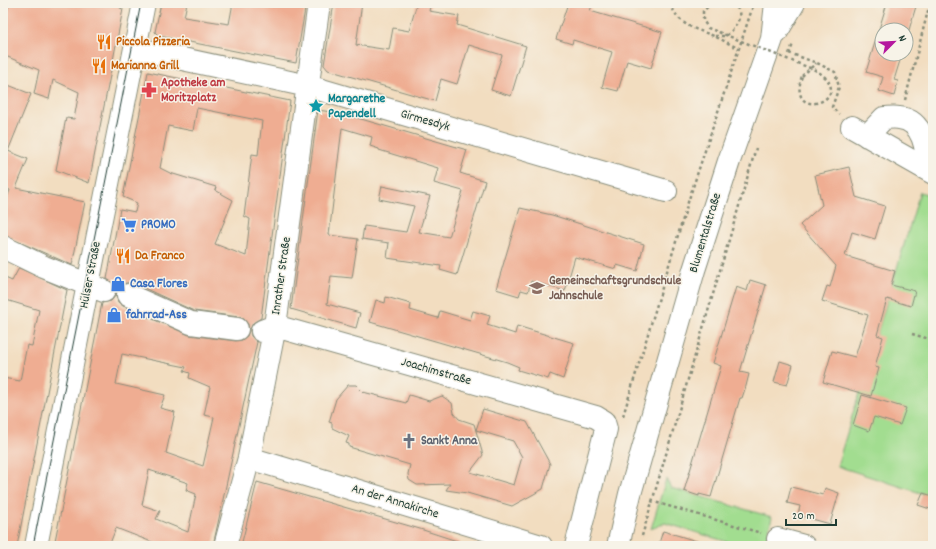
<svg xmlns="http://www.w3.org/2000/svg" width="936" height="549" font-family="Dekko,sans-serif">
<rect width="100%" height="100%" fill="#f7f3e8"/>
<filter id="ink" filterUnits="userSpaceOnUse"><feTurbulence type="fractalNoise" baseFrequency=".025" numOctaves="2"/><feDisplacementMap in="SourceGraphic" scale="8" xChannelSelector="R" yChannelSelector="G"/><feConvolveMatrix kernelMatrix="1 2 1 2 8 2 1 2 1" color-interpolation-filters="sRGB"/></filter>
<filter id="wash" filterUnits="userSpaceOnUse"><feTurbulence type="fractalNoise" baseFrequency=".012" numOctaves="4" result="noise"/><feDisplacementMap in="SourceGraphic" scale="16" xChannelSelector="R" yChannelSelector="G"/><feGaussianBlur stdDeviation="0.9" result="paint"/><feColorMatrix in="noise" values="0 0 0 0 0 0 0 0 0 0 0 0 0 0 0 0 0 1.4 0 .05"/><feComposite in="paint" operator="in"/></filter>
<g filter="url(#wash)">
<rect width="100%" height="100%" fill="#f2ddc0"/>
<path fill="#a2dd90" stroke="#608d62" d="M920,192L933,196V497L837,466Z
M666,479L671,488L772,517L765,546H741L665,523L651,529Z"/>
<g id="blocks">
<path fill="#efad92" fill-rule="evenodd" d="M10,3H121L120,8L123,9L89,183L56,170L66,118L74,119L79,92L53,80L49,99L34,94L39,70L3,55V20Z
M161,3H187L184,17L229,24L233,3H306L296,63L159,36L155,32Z
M334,3H362L356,45L389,50L393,28L409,31L417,3H431L429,11L459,16L457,25L526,46L511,96L491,90L502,55L469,45L457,84L441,79L435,101L328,70L324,65Z
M568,3H593L590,11L662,32L651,68L627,61L618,91L602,87L612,52L573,40L572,44L556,39Z
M887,3H917L906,40V30H882V54H902L894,80L898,81L894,96L879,91L883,77L866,72Z
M148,72L290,101L261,318L253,323L250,329L251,336L257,342L213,546H162L116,528L109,546H54L102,303L111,301L116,295L118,302L123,306L189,335L236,341L242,340L247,336L249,331L248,324L244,319L239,317L194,311L133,283H126L121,285L117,290L116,295V289L114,284L107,279L120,209L135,212L137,203L123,197ZM197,108L262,121L258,155L252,154L244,216L250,219L246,256L215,244L233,200L215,190L216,187L170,173L160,168L168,126L193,131ZM122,354L186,367L184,371L190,373L189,378L210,387L204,415L214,417L203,466L166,453L175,412L160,408L165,395L116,384ZM149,470L188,483L186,490L196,494L188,532L156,519L160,511L142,505Z
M3,83L31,94L8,151L28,159L16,188L85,202L72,265L3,235V208L10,190L3,187Z
M318,110L344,114L467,150L460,173L485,181L457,275L440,270L441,266L387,258L389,243L362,239L364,226L406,232L414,206L379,199L382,186L430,196L419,232L449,237L463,191L434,183L438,168L379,150V149L370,146L372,137L342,128L329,235L358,239L352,278L331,276L327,304L360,313L356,328L291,309Z
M849,167L856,197L885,206L875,239L852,232L845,256L895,271L891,285L915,291L911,306L887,299L877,335L883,337L875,367L879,368L871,396L823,382L832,351L855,357L868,315L822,301L827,286L830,287L836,266L800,225L822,205L815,175Z
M520,208L552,215L644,244L637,271L617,265L616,269L575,257L565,291L531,281L528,292L521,290L519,296L496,289Z
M19,268L67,290L17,546H3V378L20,381L27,345L32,346L39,310L3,299V277L12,281Z
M750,280L766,285L740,372L749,374L746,386L742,398H740L711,497L699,494V496L684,491L721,366L713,363L736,287L747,291Z
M386,297L411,304L410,310L438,318L440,311L470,320L473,311L490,316L487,325L515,334L517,326L574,343L563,379L550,374L548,379L518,370L519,367L507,362L370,322L376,300L385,303Z
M780,361L793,365L787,385L774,382Z
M348,385H356L363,392L406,403L409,395L429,401L442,396L452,403L454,413L459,419L474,424L483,455L470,472L514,485L522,457L513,441L476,430L483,409L527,422L550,464L543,489L512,506L467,493L446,490L450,484L417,485L409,480L408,474L410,465L349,447V444L346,443L349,436L332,428V423L329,422L336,399Z
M862,395L906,408L900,425L874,417L869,431L853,425Z
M257,482L420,529L460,542V546H241Z
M791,487L823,495L825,488L839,493L830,524L798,515L800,506L787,503Z
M923,493L933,496V510L918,505Z
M663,531L700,542V546H658Z"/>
</g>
</g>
<g filter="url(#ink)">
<use href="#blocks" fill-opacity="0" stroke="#888d7a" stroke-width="1"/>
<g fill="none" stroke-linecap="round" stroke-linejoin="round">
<g stroke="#888d7a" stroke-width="24">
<path id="minor" d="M136,49L308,86L666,191
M852,127L933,173
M867,136L884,118C888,118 894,117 899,118C924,120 927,151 928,170
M3,247L44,267L104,291
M128,295L191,323L237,329
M262,331L275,326L596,417L604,422L606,429L576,546
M249,458L541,546
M778,539L804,546
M36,546L144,3
M225,546L249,458L275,326L319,3"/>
</g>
<g stroke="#888d7a" stroke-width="24">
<path id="major" d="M776,33L794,3
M618,546L630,494L694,270L729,161L772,39L776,3"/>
</g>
<path stroke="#888d7a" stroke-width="2.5" stroke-dasharray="3 3" stroke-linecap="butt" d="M670,3C679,26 693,28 714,36C723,40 731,45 740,49
M715,36H726C736,28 747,13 732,3
M789,53L817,63L835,72L839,87L832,107L839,114
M789,54L793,44
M802,76L816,63
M905,100L930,3
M912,334L933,340
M623,416L689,199L754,3
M651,501L761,533
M642,536L756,148"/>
<use href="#minor" stroke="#fff" stroke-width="22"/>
<use href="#major" stroke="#fff" stroke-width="22"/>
<path stroke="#1f3d34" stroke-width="1" d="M33,546L141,3"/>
<path stroke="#888d7a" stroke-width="2.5" stroke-dasharray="3 3" stroke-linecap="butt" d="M712,3L703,11V20L708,28L815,70C863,97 785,126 802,76"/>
</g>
</g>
<defs>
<g id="restaurant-bare" transform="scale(1.2)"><path d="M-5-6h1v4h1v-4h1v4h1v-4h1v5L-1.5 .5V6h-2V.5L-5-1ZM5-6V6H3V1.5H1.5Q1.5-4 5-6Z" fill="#e8710a" stroke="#f7f3e8" stroke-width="2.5" paint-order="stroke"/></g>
<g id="pharmacy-bare" transform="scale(1.2)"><path d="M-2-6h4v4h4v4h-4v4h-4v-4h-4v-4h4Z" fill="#e0444e" stroke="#f7f3e8" stroke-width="2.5" paint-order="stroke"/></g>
<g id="sight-bare" transform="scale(1.2)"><path d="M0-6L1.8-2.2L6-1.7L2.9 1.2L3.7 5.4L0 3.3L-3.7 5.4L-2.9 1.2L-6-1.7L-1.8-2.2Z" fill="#0f9aa8" stroke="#f7f3e8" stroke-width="2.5" paint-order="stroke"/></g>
<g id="supermarket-bare" transform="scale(1.2)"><path d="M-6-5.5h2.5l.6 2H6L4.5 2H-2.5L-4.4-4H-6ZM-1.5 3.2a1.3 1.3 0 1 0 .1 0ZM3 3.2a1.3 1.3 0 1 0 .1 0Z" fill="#3f7fe0" stroke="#f7f3e8" stroke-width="2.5" paint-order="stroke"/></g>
<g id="shop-bare" transform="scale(1.2)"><path d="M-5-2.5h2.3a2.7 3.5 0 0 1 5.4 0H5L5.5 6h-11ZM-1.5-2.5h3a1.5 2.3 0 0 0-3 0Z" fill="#3f7fe0" stroke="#f7f3e8" stroke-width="2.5" paint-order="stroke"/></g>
<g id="school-bare" transform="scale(1.2)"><path d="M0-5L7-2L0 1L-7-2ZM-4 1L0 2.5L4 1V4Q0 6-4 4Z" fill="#8d6e63" stroke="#f7f3e8" stroke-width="2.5" paint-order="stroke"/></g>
<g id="church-bare" transform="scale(1.2)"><path d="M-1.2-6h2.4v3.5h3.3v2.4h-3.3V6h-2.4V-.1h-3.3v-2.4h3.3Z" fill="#6b7280" stroke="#f7f3e8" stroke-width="2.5" paint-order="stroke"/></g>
</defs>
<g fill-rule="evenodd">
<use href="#restaurant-bare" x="104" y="42"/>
<use href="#restaurant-bare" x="99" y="66"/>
<use href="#pharmacy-bare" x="149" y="90"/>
<use href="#sight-bare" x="316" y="106"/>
<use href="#supermarket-bare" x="129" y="225"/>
<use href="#restaurant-bare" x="123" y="256"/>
<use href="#shop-bare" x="118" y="284"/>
<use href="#school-bare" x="537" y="288"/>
<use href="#shop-bare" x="114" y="315"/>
<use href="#church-bare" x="409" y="441"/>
</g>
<g text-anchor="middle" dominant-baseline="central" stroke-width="3" stroke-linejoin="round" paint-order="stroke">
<g font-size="13" font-weight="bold" fill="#c56008" stroke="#f7f3e8" text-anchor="start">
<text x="116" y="42">Piccola Pizzeria</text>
<text x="111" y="66">Marianna Grill</text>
<text x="135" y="256">Da Franco</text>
</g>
<g font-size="13" font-weight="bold" fill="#be3a42" stroke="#f7f3e8" text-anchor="start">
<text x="161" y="83">Apotheke am<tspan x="161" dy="15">Moritzplatz</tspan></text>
</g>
<g font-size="13" font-weight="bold" fill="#0d838f" stroke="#f7f3e8" text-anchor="start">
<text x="328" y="99">Margarethe<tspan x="328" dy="15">Papendell</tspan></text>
</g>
<g font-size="13" fill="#1f3d34" stroke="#f7f3e8">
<text transform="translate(425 121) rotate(16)">Girmesdyk</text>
<text transform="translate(706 233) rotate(-73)">Blumentalstraße</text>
<text transform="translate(91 275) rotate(-79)">Hülser Straße</text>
<text transform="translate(282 276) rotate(-82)">Inrather Straße</text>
<text transform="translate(436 372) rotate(16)">Joachimstraße</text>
<text transform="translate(395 502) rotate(17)">An der Annakirche</text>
</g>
<g font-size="13" font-weight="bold" fill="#366cbe" stroke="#f7f3e8" text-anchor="start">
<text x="141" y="225">PROMO</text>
<text x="130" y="284">Casa Flores</text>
<text x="126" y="315">fahrrad-Ass</text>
</g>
<g font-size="13" font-weight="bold" fill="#785e54" stroke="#f7f3e8" text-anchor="start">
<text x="549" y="281">Gemeinschaftsgrundschule<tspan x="549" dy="15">Jahnschule</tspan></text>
</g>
<g font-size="13" font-weight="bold" fill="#5b616d" stroke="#f7f3e8" text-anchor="start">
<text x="421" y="441">Sankt Anna</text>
</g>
</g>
<rect width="936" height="549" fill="none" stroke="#f7f3e8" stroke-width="16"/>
<g transform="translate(894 42) rotate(66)"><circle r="19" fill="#f7f3e8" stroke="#a1aaa0"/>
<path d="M0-3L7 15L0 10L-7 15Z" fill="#b5179e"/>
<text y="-6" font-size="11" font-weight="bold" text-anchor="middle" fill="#1f3d34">N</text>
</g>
<path d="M786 519v6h50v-6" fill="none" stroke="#1f3d34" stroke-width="2"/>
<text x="792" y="519" font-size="12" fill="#1f3d34" stroke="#f7f3e8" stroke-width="3" paint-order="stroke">20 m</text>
</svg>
